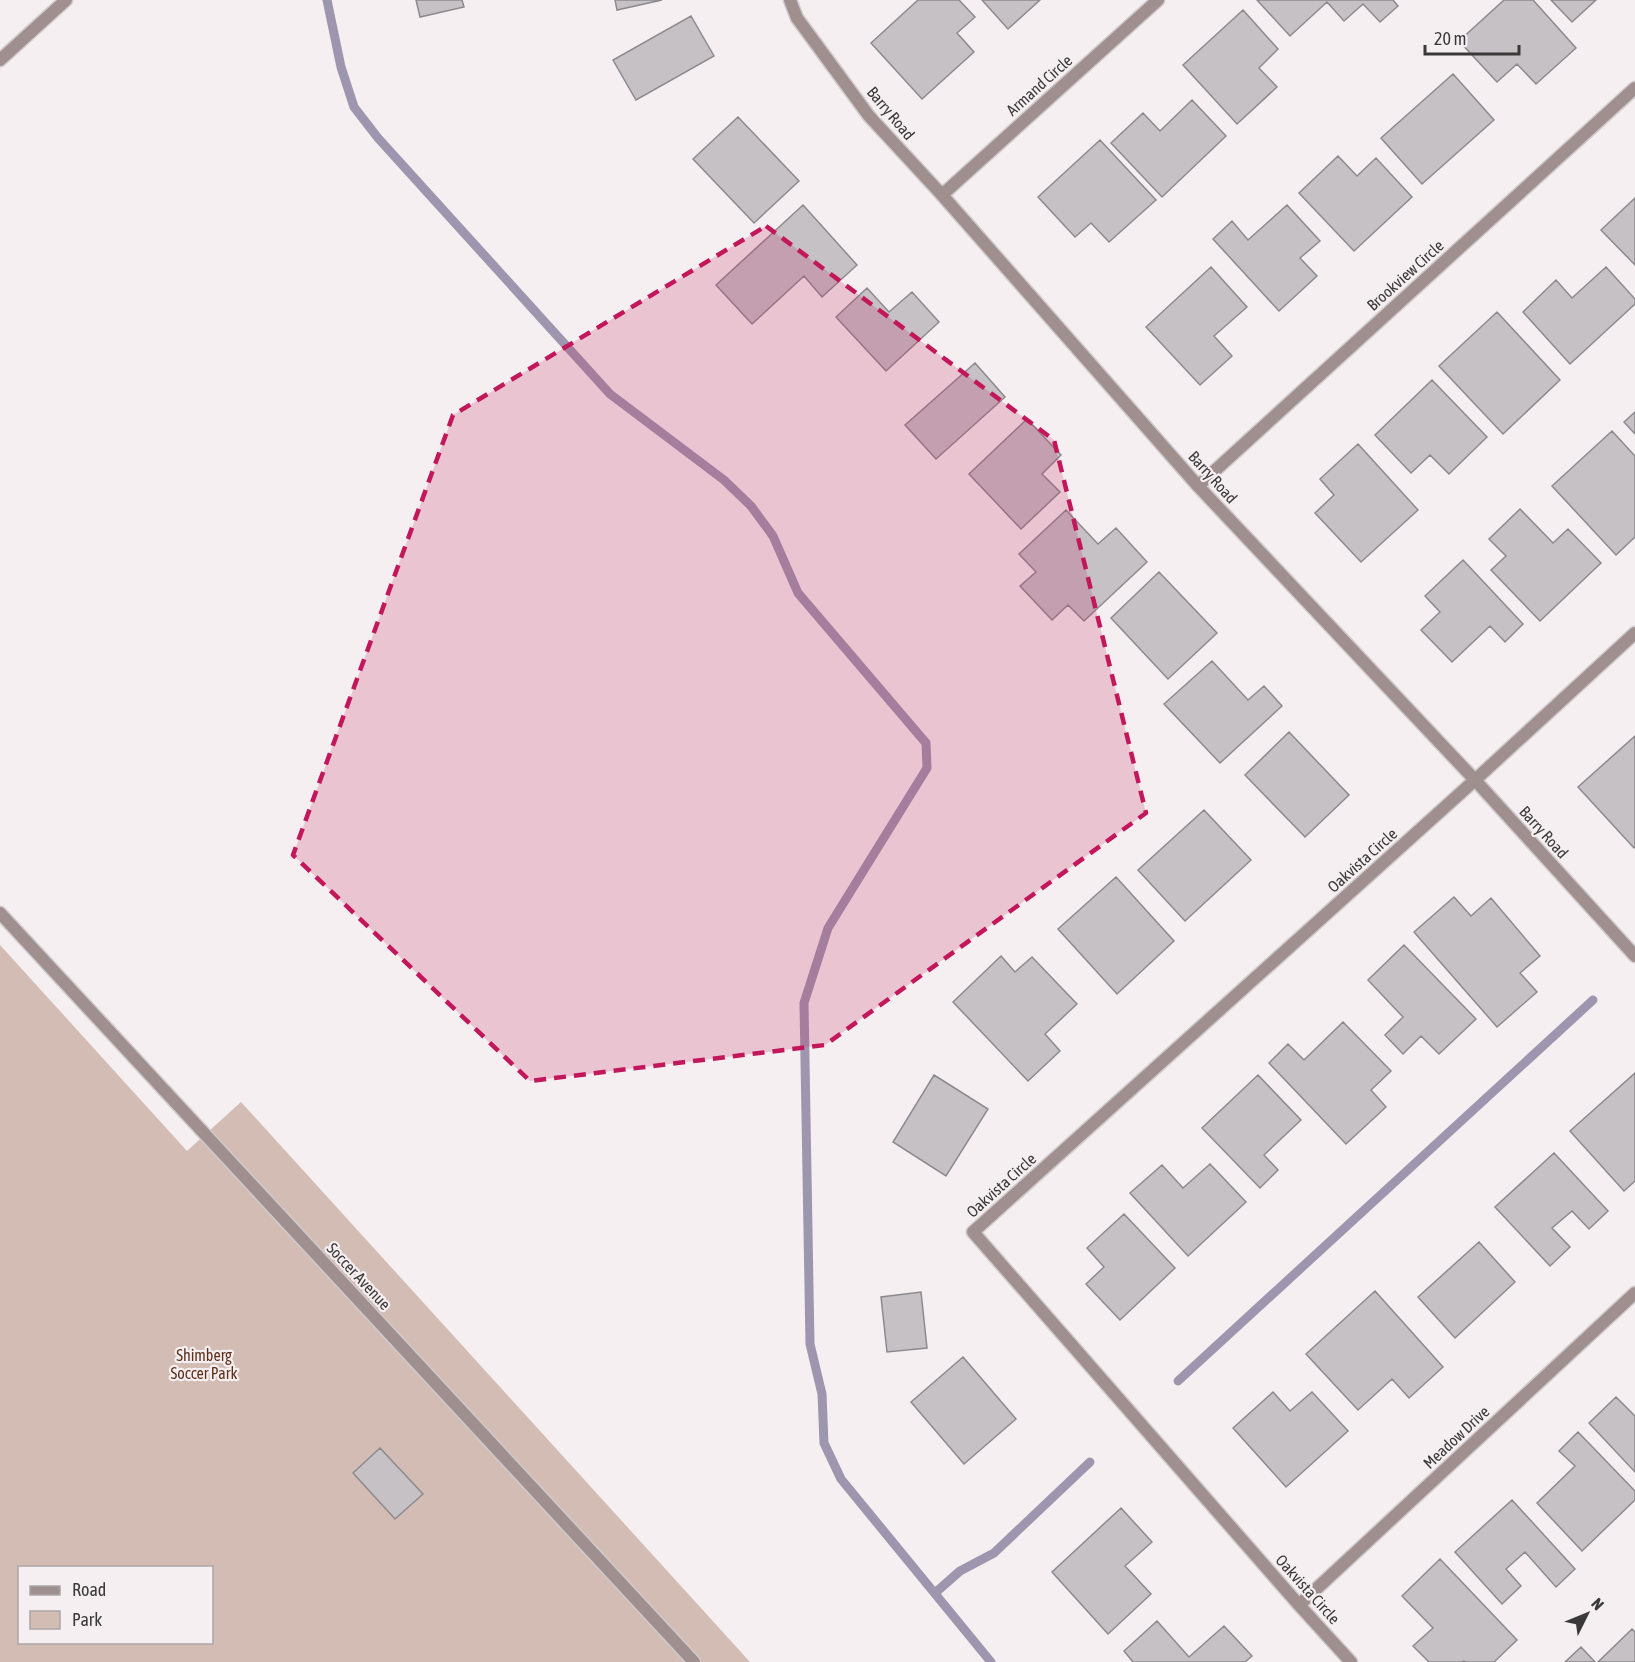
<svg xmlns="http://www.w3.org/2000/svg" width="1635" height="1662" font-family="'Asap Condensed',sans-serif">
<rect width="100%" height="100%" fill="#f5eff1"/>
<path fill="#d2bcb3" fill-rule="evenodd" d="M0,945L187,1151L241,1102L750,1662H0ZM20,1568H212V1642H20Z"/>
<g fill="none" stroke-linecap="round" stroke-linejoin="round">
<path stroke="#9e96ae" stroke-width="9" d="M327,0L341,67L354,107L378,138L610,394L724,480L751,506L773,536L798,593L926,743L927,768L828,928L804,1003L810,1344L822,1394L824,1443L841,1479L991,1662
M1178,1381L1593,1000
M935,1593L960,1571L994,1553L1090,1462"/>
</g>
<path fill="#c5c1c5" stroke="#8d8a8e" stroke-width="1.5" d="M416,0H462L464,7L420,17Z
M615,0H662L617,10Z
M918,0H959L975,17L957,33L974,52L922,99L871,43Z
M982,0H1040L1008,29Z
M1257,0H1393L1398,6L1380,22L1363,4L1344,21L1327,2L1290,36Z
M1504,0H1533L1576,48L1536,84L1517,64L1497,82L1459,41Z
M1551,0H1596L1572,22Z
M1243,10L1278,49L1259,68L1277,87L1237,124L1183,65Z
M691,16L714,56L636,100L613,60Z
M1453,74L1494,120L1422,184L1381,138Z
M1192,100L1226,136L1162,197L1111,143L1143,113L1160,131Z
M738,117L799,181L754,223L693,159Z
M1100,140L1156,200L1109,242L1091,223L1075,237L1038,197Z
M1338,156L1357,176L1376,158L1412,197L1354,251L1299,193Z
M1635,198V265L1601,230Z
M803,205L857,265L822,297L804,276L752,324L716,285Z
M1287,205L1320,241L1300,258L1317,276L1279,311L1213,239L1232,221L1248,240Z
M1211,267L1247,307L1214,336L1232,356L1200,385L1146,327Z
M1606,267L1635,299V304L1570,364L1523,312L1556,280L1572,298Z
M867,288L889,312L912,292L939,322L886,371L836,317Z
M1497,312L1560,380L1503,434L1439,366Z
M975,363L1005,397L936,459L905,425Z
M1432,380L1487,437L1449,474L1430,455L1411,473L1375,435Z
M1635,412V434L1624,422Z
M1027,419L1061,455L1042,474L1060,492L1021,529L969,474Z
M1612,431L1635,456V537L1616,555L1552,486Z
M1358,444L1418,510L1361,562L1315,513L1334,495L1320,479Z
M1520,509L1553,543L1568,529L1601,563L1540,621L1491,570L1506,556L1489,539Z
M1066,510L1098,544L1116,528L1147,562L1084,621L1068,605L1052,620L1020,586L1036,572L1019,554Z
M1463,560L1523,624L1505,642L1490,626L1452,662L1421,630L1440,612L1425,596Z
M1159,572L1217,633L1168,679L1111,618Z
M1212,661L1248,700L1264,686L1282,706L1220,763L1164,704Z
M1289,732L1349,795L1305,837L1245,775Z
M1635,736V847L1634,848L1578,787Z
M1204,810L1251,860L1185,921L1138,870Z
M1116,877L1174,941L1117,994L1058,929Z
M1454,897L1471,916L1491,898L1540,956L1520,973L1537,992L1497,1027L1414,932Z
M1404,945L1476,1019L1439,1054L1421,1036L1403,1054L1385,1035L1403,1017L1368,980Z
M1001,956L1015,972L1032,957L1077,1004L1045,1034L1060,1051L1028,1081L953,1002Z
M1343,1022L1391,1071L1371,1090L1386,1107L1346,1144L1269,1063L1288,1044L1304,1060Z
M1635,1073V1181L1624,1191L1570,1131Z
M934,1075L988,1109L946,1176L893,1142Z
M1258,1075L1301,1120L1264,1155L1278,1170L1260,1188L1202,1128Z
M1554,1153L1608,1211L1589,1229L1572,1211L1552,1228L1570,1247L1550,1266L1495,1207Z
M1210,1164L1246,1202L1188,1256L1130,1193L1162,1165L1183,1188Z
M1124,1214L1175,1268L1120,1320L1086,1284L1104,1267L1087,1248Z
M1479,1242L1515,1282L1455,1338L1418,1297Z
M1375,1291L1443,1367L1409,1398L1392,1379L1358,1410L1306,1354Z
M921,1292L927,1348L887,1352L881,1297Z
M963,1357L1016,1419L964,1464L911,1402Z
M1273,1392L1290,1411L1312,1392L1348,1431L1286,1487L1233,1428Z
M1616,1397L1635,1416V1472L1589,1423Z
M1578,1432L1635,1491V1500L1582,1551L1537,1503L1575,1466L1559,1451Z
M380,1448L423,1494L395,1519L353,1473Z
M1512,1500L1575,1569L1556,1587L1525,1552L1506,1569L1521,1586L1502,1604L1455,1552Z
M1121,1508L1152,1542L1125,1566L1151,1594L1108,1634L1052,1572Z
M1440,1559L1517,1640L1494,1662H1465L1464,1661L1462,1662H1429L1413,1646L1433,1628L1402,1596Z
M1157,1621L1189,1657L1224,1626L1252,1656L1245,1662H1133L1124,1651Z
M1632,1629L1635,1632V1662H1598Z
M1581,1647L1595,1662H1565Z"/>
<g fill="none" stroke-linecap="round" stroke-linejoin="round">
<g stroke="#d0cacc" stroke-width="15">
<path id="minor" d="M0,60L66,0
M942,195L1158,0
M1198,486L1635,88
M0,913L694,1662
M1299,1605L1635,1293
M1351,1662L1299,1605L973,1232L1475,780L1635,633"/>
</g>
<g stroke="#d0cacc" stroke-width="15">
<path id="tertiary" d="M790,0L797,18L869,116L942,195L1198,486L1475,780L1635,956"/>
</g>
<use href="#minor" stroke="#a08f8f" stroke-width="12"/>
<use href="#tertiary" stroke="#a08f8f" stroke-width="12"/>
</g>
<path fill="#c2185b" fill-opacity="0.2" stroke="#c2185b" stroke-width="4.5" stroke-dasharray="12 8" stroke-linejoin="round" d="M766,226L1054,440L1146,813L825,1045L530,1081L293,855L453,415Z"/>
<g text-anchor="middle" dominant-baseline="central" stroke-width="4.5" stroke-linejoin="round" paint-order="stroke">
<g font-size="16" fill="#3b3839" stroke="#f5eff1">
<text transform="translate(1039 85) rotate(-42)">Armand Circle</text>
<text transform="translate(891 113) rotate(50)">Barry Road</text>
<text transform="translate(1405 275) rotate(-42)">Brookview Circle</text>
<text transform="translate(1213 477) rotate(48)">Barry Road</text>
<text transform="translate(1544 832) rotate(48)">Barry Road</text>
<text transform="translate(1362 860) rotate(-42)">Oakvista Circle</text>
<text transform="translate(1001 1185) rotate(-42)">Oakvista Circle</text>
<text transform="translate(359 1276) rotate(47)">Soccer Avenue</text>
<text transform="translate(1456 1437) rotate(-43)">Meadow Drive</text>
<text transform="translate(1308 1589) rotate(48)">Oakvista Circle</text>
</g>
<g font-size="16" fill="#5f2f19" stroke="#f5eff1">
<text x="204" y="1355">Shimberg<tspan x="204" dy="18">Soccer Park</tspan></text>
</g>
</g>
<rect x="18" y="1566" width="195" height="78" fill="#f5eff1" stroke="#aba6a7" stroke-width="1.5"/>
<rect x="30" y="1586" width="30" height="9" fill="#a08f8f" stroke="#aba6a7" stroke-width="1.5"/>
<text x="72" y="1596" font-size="18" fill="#3b3839">Road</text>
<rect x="30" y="1611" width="30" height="18" fill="#d2bcb3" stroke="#aba6a7" stroke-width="1.5"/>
<text x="72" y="1626" font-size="18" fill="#3b3839">Park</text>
<g transform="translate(1587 1614) rotate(47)" stroke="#f5eff1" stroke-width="4.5" paint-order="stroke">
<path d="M0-4.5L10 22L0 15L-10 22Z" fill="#3b3839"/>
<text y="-9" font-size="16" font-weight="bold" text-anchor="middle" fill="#3b3839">N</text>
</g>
<path d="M1425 45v9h94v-9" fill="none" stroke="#3b3839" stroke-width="3"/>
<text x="1434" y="45" font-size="18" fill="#3b3839" stroke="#f5eff1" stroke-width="4.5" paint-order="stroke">20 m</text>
</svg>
